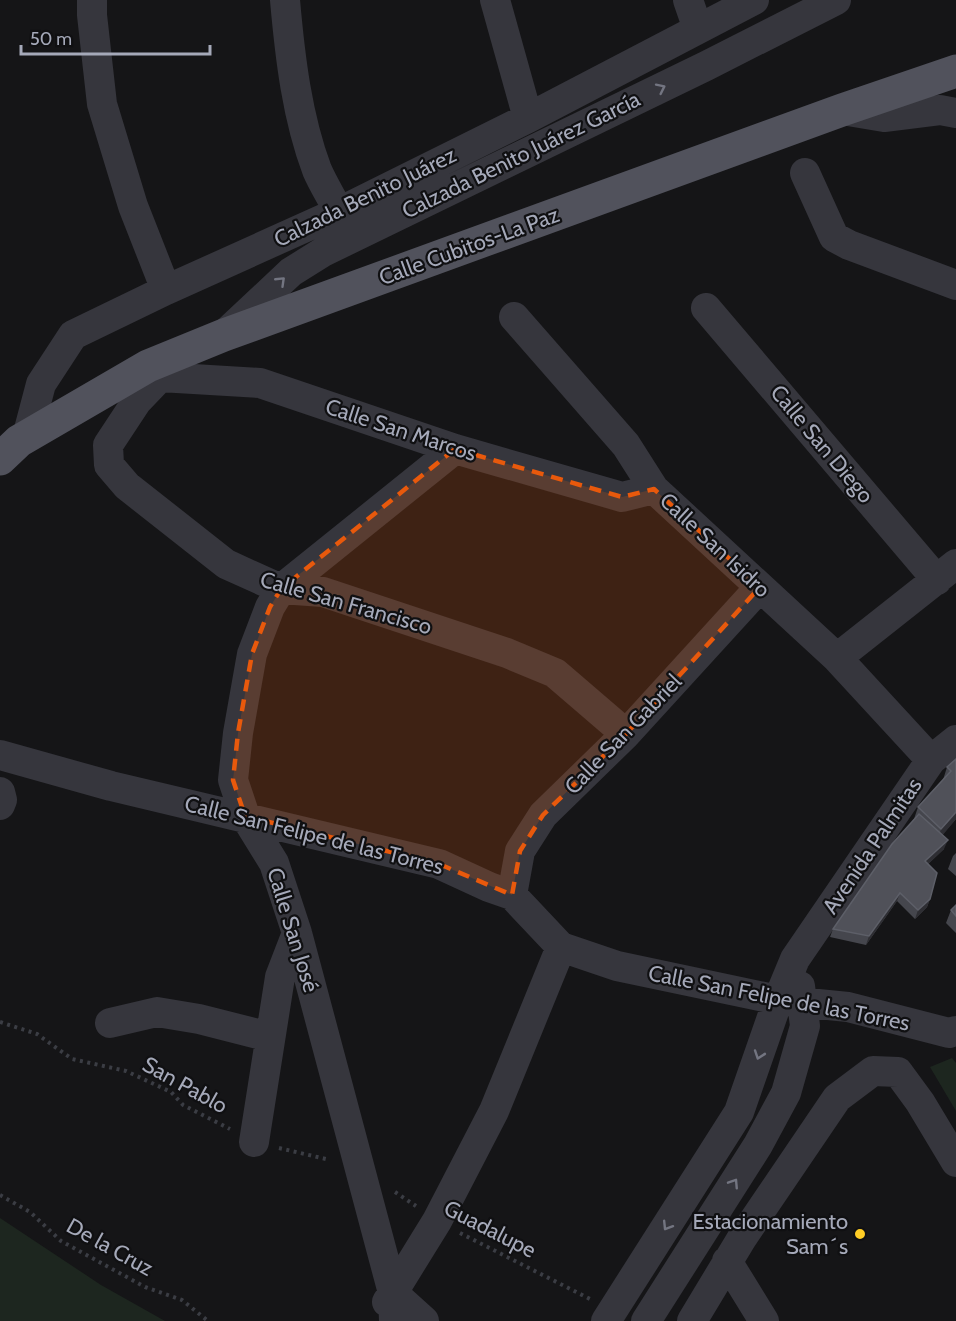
<svg xmlns="http://www.w3.org/2000/svg" width="956" height="1321" font-family="Cabin,sans-serif">
<rect width="100%" height="100%" fill="#151517"/>
<path fill="#1d261f" d="M952,1058L956,1063V1111L930,1067Z
M0,1218L101,1285L165,1321H0Z"/>
<g fill="none" stroke-linecap="round" stroke-linejoin="round">
<path stroke="#3b3d44" stroke-width="4" stroke-dasharray="3 4.5" stroke-linecap="butt" d="M0,1022L37,1034L72,1059L126,1071L171,1092L183,1105L230,1129
M279,1148L330,1160
M395,1192L416,1206
M0,1195L30,1212L61,1241L145,1287L182,1300L208,1321
M460,1233L590,1299"/>
<path stroke="#36363d" stroke-width="30" d="M92,0V15L102,104L133,206L166,290
M285,0C290,57 297,117 317,170C323,184 332,198 339,212
M495,0L528,118
M688,0L698,29
M842,110L884,117L940,110L956,113
M805,173L834,237L849,245L956,285
M706,308L937,580
M514,317L626,445L654,489L837,658L931,760
M226,333L291,272L323,252L706,66L836,0
M148,366L160,377L260,383L455,449L622,497L654,489
M160,377L137,401L108,445L109,465L127,486L226,564L281,589L323,592L507,653L555,673L626,734
M27,437L41,384L73,335L166,290L339,212L528,118L754,0
M837,658L956,564
M0,755L111,786L439,864L489,887L512,895L561,947L617,966L778,1000L848,1007L949,1033L956,1031
M0,792L2,800L0,805
M512,895L520,851L543,815L626,734L760,587
M110,1023L157,1012L199,1019L270,1037
M254,1142L280,977L297,933
M727,1261L764,1321
M393,1293L424,1321
M387,1302L437,1221L494,1111L561,947
M394,1321L393,1293L297,933L274,863L245,816L233,780L238,733L252,654L270,607L281,589L455,449
M606,1321L739,1112L778,1000L795,959L931,760L956,740
M646,1321L758,1145L786,1093L805,1026L800,986
M692,1321L742,1238L837,1098L873,1071L898,1072L920,1102L956,1162"/>
<path stroke="#51525c" stroke-width="33" d="M0,459L19,441L148,366L224,335L842,110L956,71"/>
</g>
<path fill="#45464d" d="M956,759V819L942,835L944,849L928,864L930,899L927,907L915,919L897,901L866,945L830,937L833,929L914,819L918,807L943,780L947,767Z
M956,853V876L948,869L953,856Z
M956,905V933L946,923L951,910Z"/>
<path fill="#2e2e33" d="M956,812V819L937,842L941,829Z
M948,840L944,849L922,870L925,861Z
M900,893L897,901L866,945L869,936Z
M930,899L927,907L915,919L918,910Z"/>
<path fill="#505159" stroke="#5d5f68" stroke-width="1.5" d="M956,759V812L941,829L918,807L951,771L947,767Z
M919,814L948,840L925,861L937,873L930,899L918,910L900,893L869,936L833,929L892,844Z
M956,905V916L951,910Z"/>
<defs><path id="oneway-chevron" d="M-2-3.5L2.5 0L-2 3.5" fill="none" stroke-width="1.6" stroke-linecap="round" stroke-linejoin="round" transform="scale(1.5)"/></defs>
<g stroke="#737581">
<use href="#oneway-chevron" transform="translate(661 88) rotate(-26)"/>
<use href="#oneway-chevron" transform="translate(281 281) rotate(-44)"/>
<use href="#oneway-chevron" transform="translate(759 1055) rotate(109)"/>
<use href="#oneway-chevron" transform="translate(734 1183) rotate(-57)"/>
<use href="#oneway-chevron" transform="translate(667 1226) rotate(122)"/>
</g>
<path fill="#e8590c" fill-opacity="0.2" stroke="#e8590c" stroke-width="4.5" stroke-dasharray="12 8" stroke-linejoin="round" d="M455,449L622,497L654,489L760,587L626,734L543,815L520,851L512,895L439,864L245,816L233,780L238,733L252,654L270,607L281,589Z"/>
<circle fill="#ffcd25" stroke="#101012" stroke-width="2" cx="860" cy="1234" r="6"/>
<g text-anchor="middle" dominant-baseline="central" stroke-width="4.5" stroke-linejoin="round" paint-order="stroke">
<g font-size="22" fill="#a5a9b9" stroke="#101012">
<text transform="translate(521 155) rotate(-26)">Calzada Benito Juárez García</text>
<text transform="translate(365 197) rotate(-26)">Calzada Benito Juárez</text>
<text transform="translate(469 246) rotate(-20)">Calle Cubitos-La Paz</text>
<text transform="translate(401 430) rotate(18)">Calle San Marcos</text>
<text transform="translate(822 444) rotate(50)">Calle San Diego</text>
<text transform="translate(715 545) rotate(43)">Calle San Isidro</text>
<text transform="translate(346 603) rotate(16)">Calle San Francisco</text>
<text transform="translate(623 734) rotate(-46)">Calle San Gabriel</text>
<text transform="translate(314 835) rotate(14)">Calle San Felipe de las Torres</text>
<text transform="translate(872 846) rotate(-56)">Avenida Palmitas</text>
<text transform="translate(293 930) rotate(73)">Calle San José</text>
<text transform="translate(779 998) rotate(11)">Calle San Felipe de las Torres</text>
<text transform="translate(185 1085) rotate(29)">San Pablo</text>
<text transform="translate(490 1229) rotate(27)">Guadalupe</text>
<text transform="translate(110 1247) rotate(29)">De la Cruz</text>
</g>
<g font-size="22" fill="#a5a9b9" stroke="#101012" text-anchor="end">
<text x="848" y="1221">Estacionamiento<tspan x="848" dy="25">Sam´s</tspan></text>
</g>
</g>
<path d="M21 45v9h189v-9" fill="none" stroke="#a5a9b9" stroke-width="3"/>
<text x="30" y="45" font-size="18" fill="#a5a9b9" stroke="#101012" stroke-width="4.5" paint-order="stroke">50 m</text>
</svg>
